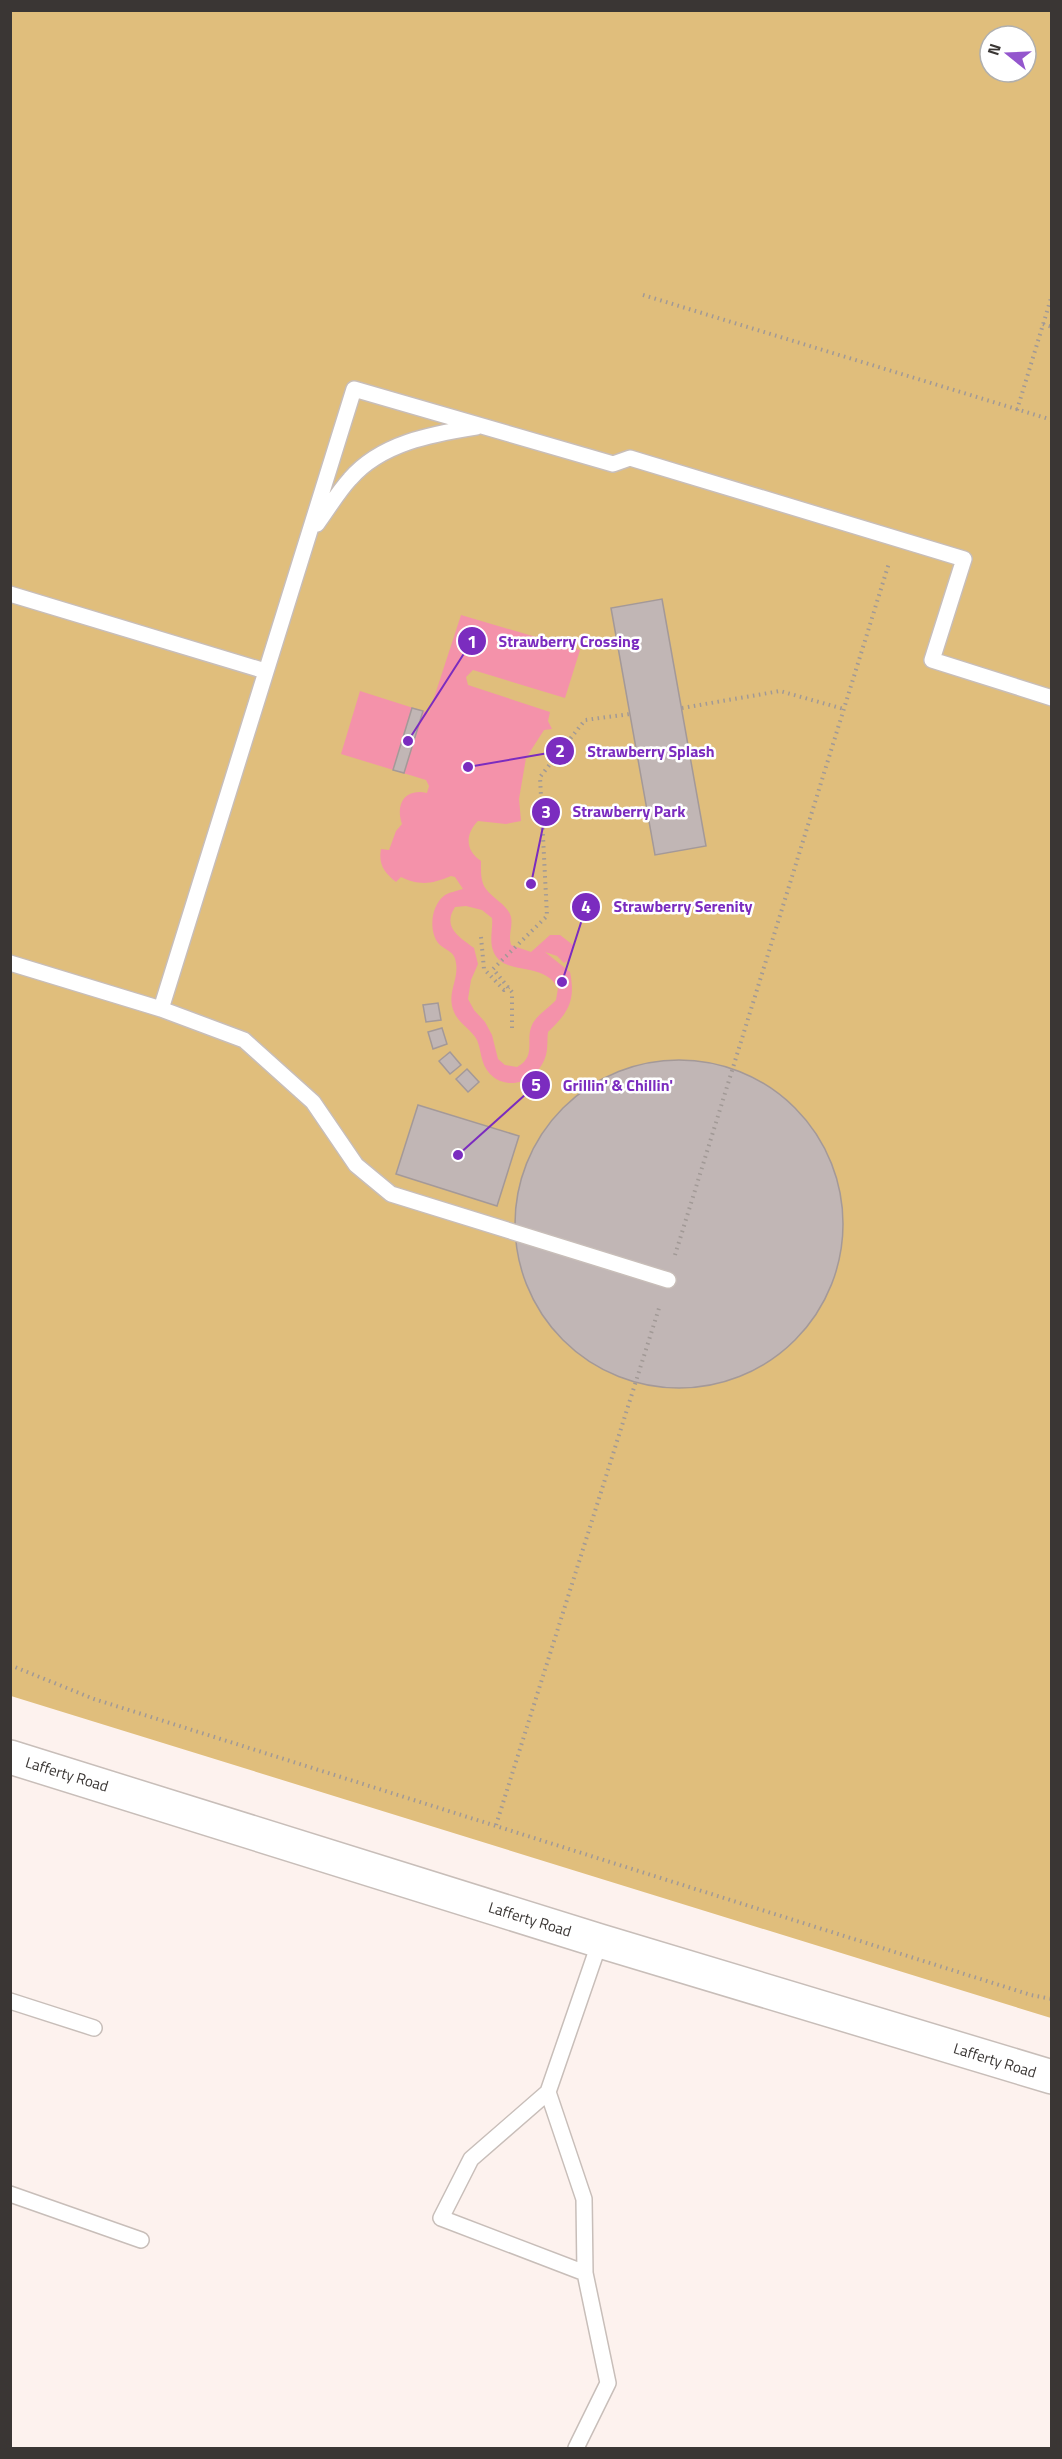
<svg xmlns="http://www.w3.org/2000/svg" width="1062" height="2459" font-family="'Titillium Web',sans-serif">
<rect width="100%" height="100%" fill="#fdf2ee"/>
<path fill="#e0be7c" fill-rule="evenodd" d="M10,11H1051V2018L11,1696ZM990,36H1026V72H990Z"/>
<path fill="#f492aa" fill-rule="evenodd" d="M461,615L580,650L565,698L473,670L466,677L468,685L550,712L548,721L552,729L544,730L526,758L519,799L521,821L506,824L478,821C465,834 465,850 481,861C481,870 480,881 486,889C493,899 508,905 511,917C513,927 508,934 511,945L531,952L550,935H560L573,945C573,953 571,959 564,963L557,956L545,952L570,972C576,1001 568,1013 548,1032C547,1039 548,1048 546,1055C539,1080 509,1093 490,1074C480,1063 482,1052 477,1040C471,1029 459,1024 454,1012C446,993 459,981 456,963C455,951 446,951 439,944C428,931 431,905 445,895C450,892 457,891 463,889L455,877L451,876C432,884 420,886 401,877L396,882C385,873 378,865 381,849L389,850L396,831L402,824C395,804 405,788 427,793L429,786L426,780L341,754L360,691L429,713ZM466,906L482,910L492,918C493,927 490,938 492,947C498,974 531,964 548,977C552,979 555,984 558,988L556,1000C550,1007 540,1013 535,1020C522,1037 539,1055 517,1067L505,1065L498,1059L492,1035L485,1022L474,1010L468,999L471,980L478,964L474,948C459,937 442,927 455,907Z"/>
<path fill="#c1b6b5" stroke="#a49998" stroke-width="1.5" d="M662,599L706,846L655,855L611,608Z
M412,708L423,711L404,773L393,770Z
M438,1003L441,1020L426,1022L423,1005Z
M442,1028L447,1044L433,1049L428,1032Z
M450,1052L461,1065L450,1074L439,1061Z
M515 1224a164 164 0 1 1 328 0a164 164 0 1 1-328 0Z
M467,1069L479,1082L468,1092L456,1079Z
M418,1105L519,1136L497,1206L396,1174Z"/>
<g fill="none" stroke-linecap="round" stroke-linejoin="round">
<g stroke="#c8beb9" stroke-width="18">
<path id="lane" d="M317,524C328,509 338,492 350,479C381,443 432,434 476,427
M10,594L265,671
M10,963L161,1009L244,1040L313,1102L356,1165L391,1194L668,1280
M161,1009L354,389L613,464L630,458L964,559L932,660L1052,698
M10,2001L94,2028
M548,2092L471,2159L441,2218L585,2273
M10,2194L141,2240
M576,2448L608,2383L585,2273L584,2199L548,2092L600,1941"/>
</g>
<g stroke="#c8beb9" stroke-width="36">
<path id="secondary" d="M10,1757L600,1941L1052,2077"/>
</g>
<path stroke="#a19996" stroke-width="4" stroke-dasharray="1.5 4.5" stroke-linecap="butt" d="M643,295L1052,420
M1043,324L1052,327
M1017,410L1052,295
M682,708L780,691L844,709
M481,937L484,969L504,990L509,987
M512,1028V992L493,969L547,916L540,777L585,720L630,714
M675,1255L889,563
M10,1665L94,1699L1031,1995L1052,1999
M496,1825L660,1305"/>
<use href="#lane" stroke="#fff" stroke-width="15"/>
<use href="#secondary" stroke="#fff" stroke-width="33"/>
</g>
<g text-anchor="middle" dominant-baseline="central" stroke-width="5" stroke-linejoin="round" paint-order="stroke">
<g font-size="15" fill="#3a3634" stroke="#fff">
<text transform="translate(67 1774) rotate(17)">Lafferty Road</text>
<text transform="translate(530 1919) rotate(17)">Lafferty Road</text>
<text transform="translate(995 2060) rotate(17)">Lafferty Road</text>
</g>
</g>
<path fill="none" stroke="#7b2cbf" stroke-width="2" d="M408 741L472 641M468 767L560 751M531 884L546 812M562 982L586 907M458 1155L536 1085"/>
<g fill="#7b2cbf" stroke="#fff" stroke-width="2">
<circle cx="408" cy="741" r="6"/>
<circle cx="468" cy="767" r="6"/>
<circle cx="531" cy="884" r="6"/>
<circle cx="562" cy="982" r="6"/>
<circle cx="458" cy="1155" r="6"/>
<circle cx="472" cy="641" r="15"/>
<circle cx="560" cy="751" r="15"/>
<circle cx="546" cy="812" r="15"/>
<circle cx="586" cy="907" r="15"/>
<circle cx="536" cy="1085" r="15"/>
</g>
<g font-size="18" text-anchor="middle" font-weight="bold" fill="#fff">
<text x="472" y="648">1</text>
<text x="560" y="757">2</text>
<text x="546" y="818">3</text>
<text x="586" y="913">4</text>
<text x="536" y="1091">5</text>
</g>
<g font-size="16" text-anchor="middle" font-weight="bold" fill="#7b2cbf" stroke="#fff" stroke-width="5" stroke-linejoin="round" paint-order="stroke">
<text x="569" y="647">Strawberry Crossing</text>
<text x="651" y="757">Strawberry Splash</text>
<text x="629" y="817">Strawberry Park</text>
<text x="683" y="912">Strawberry Serenity</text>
<text x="618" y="1091">Grillin' &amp; Chillin'</text>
</g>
<rect width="1062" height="2459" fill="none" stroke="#3a3634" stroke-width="24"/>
<g transform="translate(1008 54) rotate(288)"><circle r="28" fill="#ffffff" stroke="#b0afae" stroke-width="1.5"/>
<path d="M0-4.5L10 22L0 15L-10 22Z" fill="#9456cd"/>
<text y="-9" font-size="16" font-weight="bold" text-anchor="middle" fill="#3a3634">N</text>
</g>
</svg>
